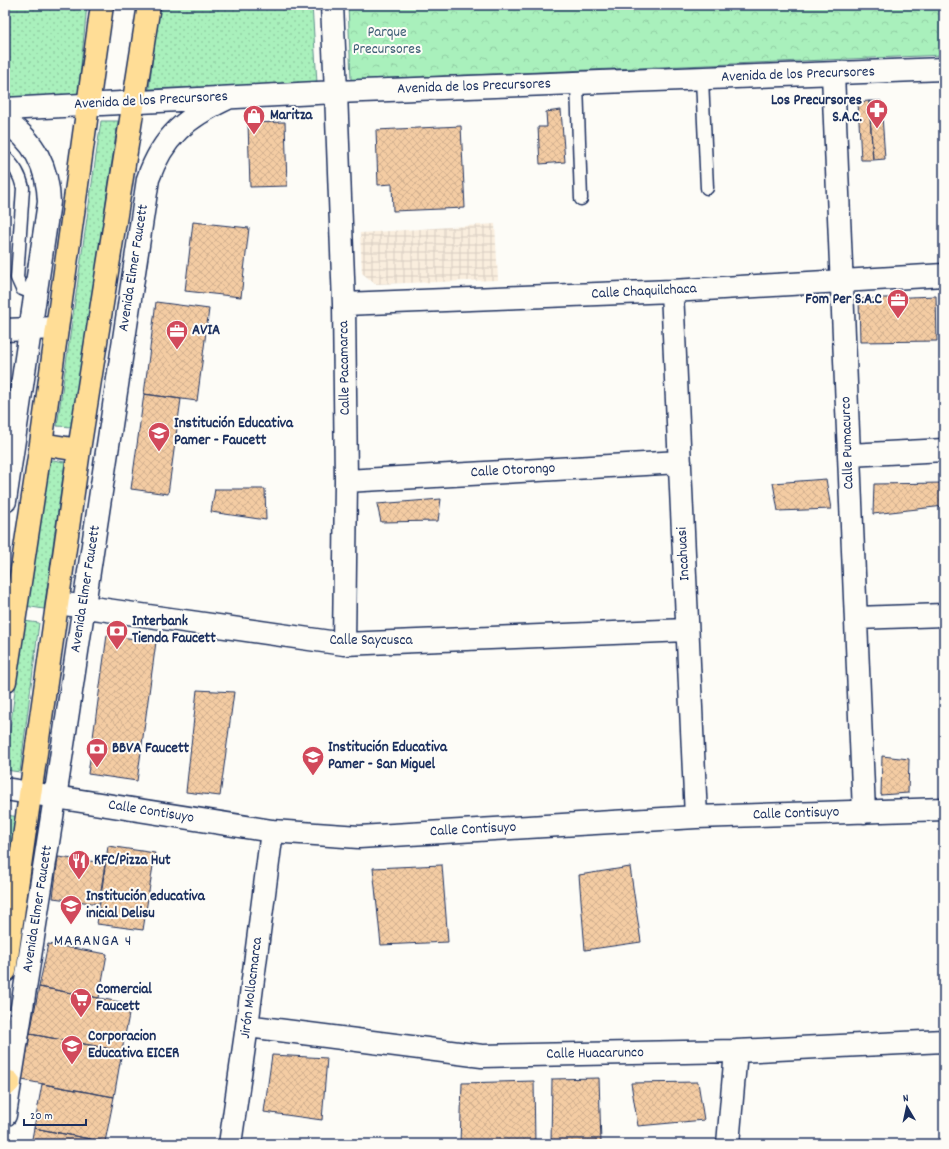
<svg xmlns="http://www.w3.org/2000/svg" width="949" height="1149" font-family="Dekko,sans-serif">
<defs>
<pattern id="industrial-grid" width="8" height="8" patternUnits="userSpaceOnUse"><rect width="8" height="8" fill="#faeede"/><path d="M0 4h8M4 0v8" fill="none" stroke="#d6ccc1"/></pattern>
<pattern id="grass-dots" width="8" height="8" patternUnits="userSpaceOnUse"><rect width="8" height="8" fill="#a9f0bc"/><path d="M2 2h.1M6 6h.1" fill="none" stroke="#91cea4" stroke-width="1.8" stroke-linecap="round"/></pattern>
<pattern id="park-crowns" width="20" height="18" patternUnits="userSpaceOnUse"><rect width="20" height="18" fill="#a9f0bc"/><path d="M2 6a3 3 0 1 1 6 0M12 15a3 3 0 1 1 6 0" fill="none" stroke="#91cea4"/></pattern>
<pattern id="building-cross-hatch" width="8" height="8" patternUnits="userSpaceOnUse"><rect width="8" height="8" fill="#f4cca3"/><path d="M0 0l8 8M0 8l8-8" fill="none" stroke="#d1b08f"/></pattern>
</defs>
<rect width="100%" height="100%" fill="#fdfcf7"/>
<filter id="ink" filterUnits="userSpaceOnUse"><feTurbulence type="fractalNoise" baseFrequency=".025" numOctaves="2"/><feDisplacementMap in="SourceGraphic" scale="8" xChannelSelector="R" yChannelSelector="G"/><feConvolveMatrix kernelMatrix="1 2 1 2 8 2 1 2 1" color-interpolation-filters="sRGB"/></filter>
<g filter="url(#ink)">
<path fill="url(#industrial-grid)" d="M495,224L498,280L375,284L362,273L360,233Z"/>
<path fill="url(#grass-dots)" stroke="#62908d" d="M5,5H87L78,96L5,97Z
M159,5H312L317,83L149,89Z
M101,121H118L72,427L57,426Z
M47,459L65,462L44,609L25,606Z
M24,621L39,623L20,772L5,770V768Z"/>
<path fill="url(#park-crowns)" stroke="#62908d" d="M348,5H944V55L351,80Z
M5,815L20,817L5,914Z"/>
<path fill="url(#building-cross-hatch)" stroke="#1b2f5e" d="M869,101L873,160H861L858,102Z
M869,101H881L885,159L873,160Z
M561,110L565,162L540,164L538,127H547L546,112Z
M285,122L287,186L250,187L248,123Z
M461,126L465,208L393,211L392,184L378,185L376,130Z
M193,222L249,228L241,297L185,291Z
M936,296L937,341L860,342L859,299Z
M156,302L209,309L197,401L144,394Z
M144,394L181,399L168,494L131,489Z
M826,479L831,509L778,511L773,483Z
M944,483V506L873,514L874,484Z
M215,489H265L266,520L211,512Z
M441,499L438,521L381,522L377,504Z
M107,635L156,642L137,781L88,774Z
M197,690L234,692L220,796L186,792Z
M882,756L909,759L908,793L881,795Z
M108,846L155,853L143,930L97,924Z
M58,857L105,863L99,904L53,898Z
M442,865L448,942L381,945L373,868Z
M630,867L641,942L585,950L579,875Z
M48,944L107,954L99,998L39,987Z
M39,987L131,1004L122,1051L30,1034Z
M30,1034L122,1051L114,1097L22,1080Z
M272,1055L327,1058L322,1120L264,1112Z
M599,1078L601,1144H551L552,1079Z
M534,1081L535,1144H460L462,1083Z
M698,1082L704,1120L638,1126L631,1083Z
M42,1084L114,1097L105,1142L34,1128Z
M34,1128L105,1142V1144H31Z"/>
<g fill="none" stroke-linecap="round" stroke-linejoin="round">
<g stroke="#1b2f5e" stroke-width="15">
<path id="service" d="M702,79L707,188
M577,84L581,199
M5,157C15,167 20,175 23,188L17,278L22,289L35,294"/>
</g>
<g stroke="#1b2f5e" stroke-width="25">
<path id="minor" d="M833,74L864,812
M336,92L344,304L346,481L344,644
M672,291L696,817
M344,304L672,291L944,275
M5,330L57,328
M849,455L944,450
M346,481L680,462
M58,603L344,644L687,630
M856,618L944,615
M5,789L272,831L359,837L696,817L944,809
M247,1026L482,1056L736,1051L944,1041
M230,1144L247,1026L272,831
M728,1144L736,1051"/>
</g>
<g stroke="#1b2f5e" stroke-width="25">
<path id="secondary" d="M332,5L336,92
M5,109L336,92L944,69
M5,122C35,140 48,169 49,202L5,501
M5,1115L55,798L148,179C163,136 187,117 228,98"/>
</g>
<g stroke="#1b2f5e" stroke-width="25">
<path id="primary" d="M41,444L79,450
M5,681L41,444L102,5
M5,971L79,450L149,5
M5,1086L9,1082"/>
</g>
<use href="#service" stroke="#fdfcf7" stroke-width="12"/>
<use href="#minor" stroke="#fdfcf7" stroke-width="22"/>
<use href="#secondary" stroke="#fdfcf7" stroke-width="22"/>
<use href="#primary" stroke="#ffdd96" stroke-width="22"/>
</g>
</g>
<defs>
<g id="pharmacy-pin" transform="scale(1.15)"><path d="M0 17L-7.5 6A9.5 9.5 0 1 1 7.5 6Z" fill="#d1495b" stroke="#fdfcf7"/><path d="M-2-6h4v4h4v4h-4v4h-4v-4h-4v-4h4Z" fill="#fff"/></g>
<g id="shop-pin" transform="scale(1.15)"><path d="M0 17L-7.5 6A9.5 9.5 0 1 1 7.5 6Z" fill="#d1495b" stroke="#fdfcf7"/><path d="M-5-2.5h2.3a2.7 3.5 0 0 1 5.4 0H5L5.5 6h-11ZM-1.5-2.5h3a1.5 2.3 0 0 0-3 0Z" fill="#fff"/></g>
<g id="office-pin" transform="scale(1.15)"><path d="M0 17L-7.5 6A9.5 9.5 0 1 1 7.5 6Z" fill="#d1495b" stroke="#fdfcf7"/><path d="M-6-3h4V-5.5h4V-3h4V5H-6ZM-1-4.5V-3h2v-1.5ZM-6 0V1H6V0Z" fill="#fff"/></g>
<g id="school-pin" transform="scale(1.15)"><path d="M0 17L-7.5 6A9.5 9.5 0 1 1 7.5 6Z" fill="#d1495b" stroke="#fdfcf7"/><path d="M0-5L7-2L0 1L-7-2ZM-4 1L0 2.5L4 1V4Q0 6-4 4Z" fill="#fff"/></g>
<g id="bank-pin" transform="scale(1.15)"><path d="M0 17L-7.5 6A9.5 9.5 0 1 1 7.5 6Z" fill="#d1495b" stroke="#fdfcf7"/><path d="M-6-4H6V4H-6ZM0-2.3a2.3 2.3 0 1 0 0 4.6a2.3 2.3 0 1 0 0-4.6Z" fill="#fff"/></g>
<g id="restaurant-pin" transform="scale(1.15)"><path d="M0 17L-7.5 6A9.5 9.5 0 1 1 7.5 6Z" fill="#d1495b" stroke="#fdfcf7"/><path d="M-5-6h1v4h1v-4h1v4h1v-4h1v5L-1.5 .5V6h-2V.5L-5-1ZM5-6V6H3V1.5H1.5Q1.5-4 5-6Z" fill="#fff"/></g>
<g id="supermarket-pin" transform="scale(1.15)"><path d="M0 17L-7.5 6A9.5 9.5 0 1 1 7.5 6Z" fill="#d1495b" stroke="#fdfcf7"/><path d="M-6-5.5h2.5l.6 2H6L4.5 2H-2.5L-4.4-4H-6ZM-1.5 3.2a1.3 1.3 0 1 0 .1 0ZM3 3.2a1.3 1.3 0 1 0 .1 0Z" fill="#fff"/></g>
</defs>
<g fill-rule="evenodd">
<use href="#pharmacy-pin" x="877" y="110"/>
<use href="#shop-pin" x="254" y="116"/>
<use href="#office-pin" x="898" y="300"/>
<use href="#office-pin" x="177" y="331"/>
<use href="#school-pin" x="159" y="433"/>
<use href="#bank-pin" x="117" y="631"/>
<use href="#bank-pin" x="97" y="749"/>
<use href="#school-pin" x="313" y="757"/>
<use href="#restaurant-pin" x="79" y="861"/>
<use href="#school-pin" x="71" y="906"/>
<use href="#supermarket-pin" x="81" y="999"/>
<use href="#school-pin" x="72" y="1046"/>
</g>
<g text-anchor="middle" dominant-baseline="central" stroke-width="4" stroke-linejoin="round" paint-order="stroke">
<g font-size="15" fill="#3e5f76" stroke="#fdfcf7">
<text x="387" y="33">Parque<tspan x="387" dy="17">Precursores</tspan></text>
</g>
<g font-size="15" fill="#1b2f5e" stroke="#fdfcf7">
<text transform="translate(798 75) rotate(-2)">Avenida de los Precursores</text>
<text transform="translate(474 87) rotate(-2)">Avenida de los Precursores</text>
<text transform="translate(151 101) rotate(-3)">Avenida de los Precursores</text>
<text transform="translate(134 268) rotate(-81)">Avenida Elmer Faucett</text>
<text transform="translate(644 292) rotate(-3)">Calle Chaquilchaca</text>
<text transform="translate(345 368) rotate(-91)">Calle Pacamarca</text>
<text transform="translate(848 443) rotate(-92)">Calle Pumacurco</text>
<text transform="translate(513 471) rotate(-3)">Calle Otorongo</text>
<text transform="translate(684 554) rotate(-93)">Incahuasi</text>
<text transform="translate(86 589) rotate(-81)">Avenida Elmer Faucett</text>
<text x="371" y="641">Calle Saycusca</text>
<text transform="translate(151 812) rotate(9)">Calle Contisuyo</text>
<text transform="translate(796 814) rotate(-2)">Calle Contisuyo</text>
<text transform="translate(473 830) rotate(-3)">Calle Contisuyo</text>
<text transform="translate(38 909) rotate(-81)">Avenida Elmer Faucett</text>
<text transform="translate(252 988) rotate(-83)">Jirón Mollocmarca</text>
<text transform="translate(595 1054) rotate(-1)">Calle Huacarunco</text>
</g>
<g font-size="15" font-weight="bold" fill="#1b2f5e" stroke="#fdfcf7" text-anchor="start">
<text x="862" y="101" text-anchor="end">Los Precursores<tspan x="862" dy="17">S.A.C.</tspan></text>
<text x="270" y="116">Maritza</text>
<text x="882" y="300" text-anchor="end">Fom Per S.A.C</text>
<text x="192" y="331">AVIA</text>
<text x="174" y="424">Institución Educativa<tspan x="174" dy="17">Pamer - Faucett</tspan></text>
<text x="132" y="622">Interbank<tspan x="132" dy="17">Tienda Faucett</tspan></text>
<text x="328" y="748">Institución Educativa<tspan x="328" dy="17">Pamer - San Miguel</tspan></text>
<text x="112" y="749">BBVA Faucett</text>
<text x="94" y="861">KFC/Pizza Hut</text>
<text x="86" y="897">Institución educativa<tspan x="86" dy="17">inicial Delisu</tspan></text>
<text x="96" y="990">Comercial<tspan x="96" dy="17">Faucett</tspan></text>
<text x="88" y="1037">Corporacion<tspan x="88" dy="17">Educativa EICER</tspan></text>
</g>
<g font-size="16" letter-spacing="1" fill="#1b2f5e" stroke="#fdfcf7">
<text x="93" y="941">MARANGA 4</text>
</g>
</g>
<rect width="949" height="1149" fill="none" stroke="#fdfcf7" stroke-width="20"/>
<rect x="10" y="10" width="929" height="1129" fill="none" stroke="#1b2f5e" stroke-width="1.5" filter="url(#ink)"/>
<g transform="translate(907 1107) rotate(351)" stroke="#fdfcf7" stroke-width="3" paint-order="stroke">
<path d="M0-3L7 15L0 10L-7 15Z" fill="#1b2f5e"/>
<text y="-6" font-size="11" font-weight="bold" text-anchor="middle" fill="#1b2f5e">N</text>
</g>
<path d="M24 1119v6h62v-6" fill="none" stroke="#1b2f5e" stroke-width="2"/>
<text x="30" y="1119" font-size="12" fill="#1b2f5e" stroke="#fdfcf7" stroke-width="3" paint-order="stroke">20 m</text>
</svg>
